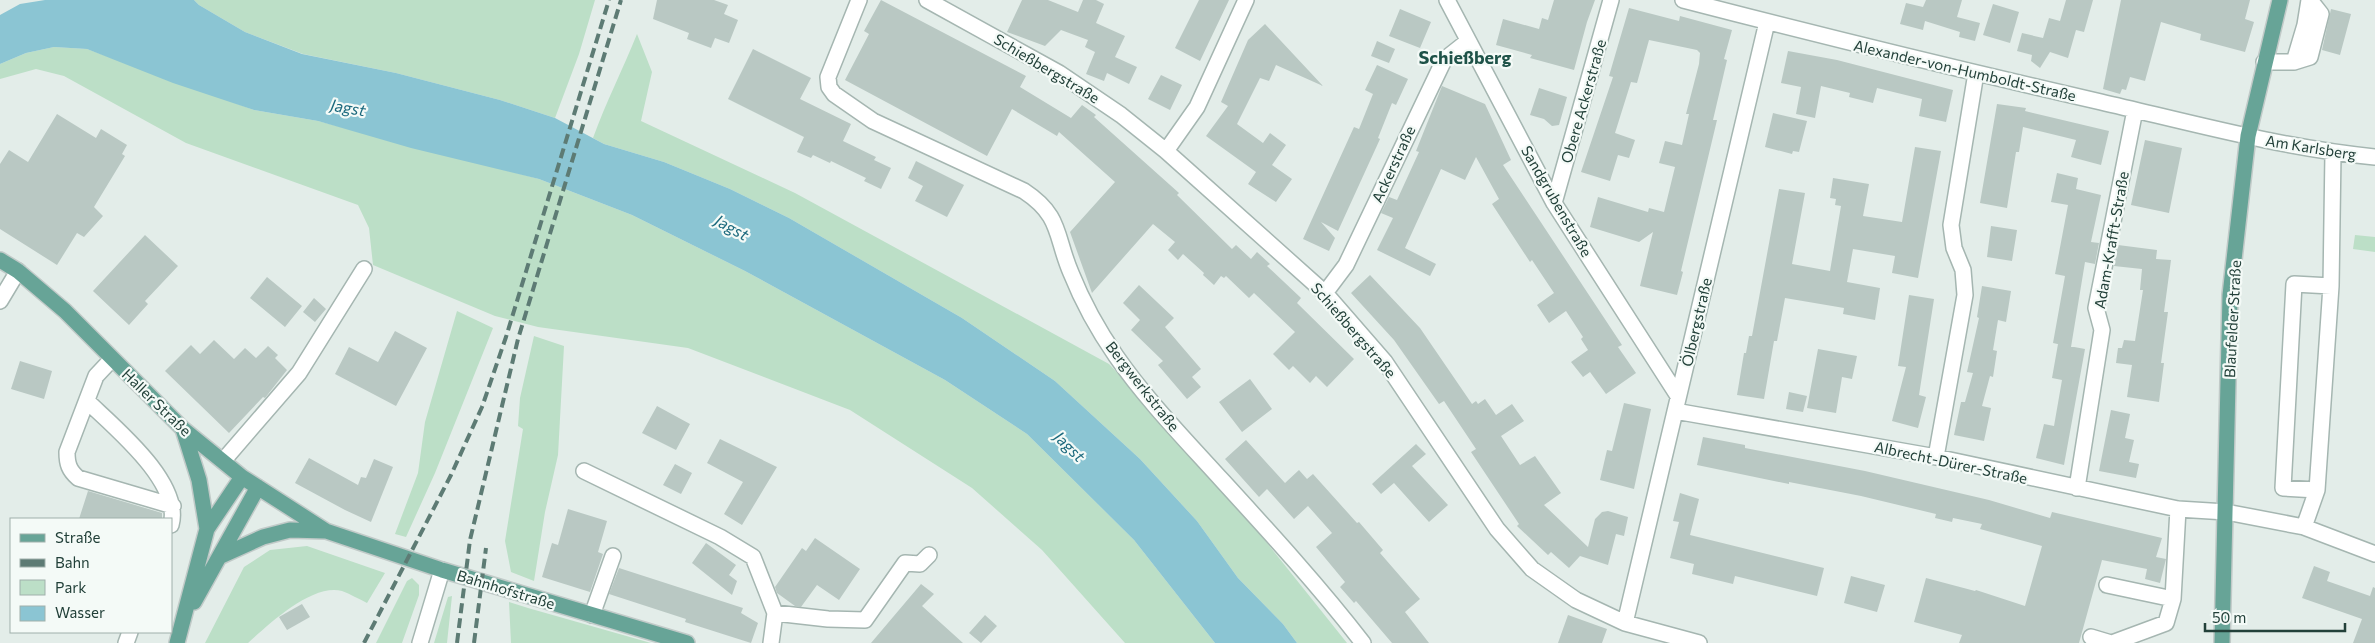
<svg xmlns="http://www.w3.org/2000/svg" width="2375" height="643" font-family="Commissioner,sans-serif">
<rect width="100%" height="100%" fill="#e3ede9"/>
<path fill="#bcdfc7" d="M194,0H595L579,54L555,118L500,100L396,73L303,54L245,32L199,5Z
M637,34L652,72L641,121L795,193L1109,364L1159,417L1251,523L1347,643H1297L1283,624L1238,578L1197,521L1140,459L1055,381L962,318L789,218L730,189L664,162L604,144L593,138C606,102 623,69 637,34Z
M54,47L87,49L254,110L318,121L539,179L632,215L745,271L945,380L1027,434L1134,540L1215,643H1125L1042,550L972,488L850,410L688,348L538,327L495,316L373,265L369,228L358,205L186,143L64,76L36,69L0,79V64L26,53Z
M2355,235L2375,237V252L2353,249Z
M457,311L493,328L435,473L406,537L395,534L418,473L425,422Z
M534,336L564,346L558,455L545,512L534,581L511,572L505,541L523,429L518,426L520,398Z
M307,546L385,573L367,603C359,599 350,594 342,591C312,583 268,625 248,643H205L244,567L270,550Z
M412,578L419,585V595L402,643H376L407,581Z
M452,596L447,643H434L448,597Z
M509,602L528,608L651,643H511Z"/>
<path fill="#8bc5d3" d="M45,0H194L199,5L245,32L302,54L396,73L500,100L555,118L604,144L664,162L730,189L789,218L962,318L1055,381L1140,459L1197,521L1238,578L1283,624L1297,643H1215L1134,540L1027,434L945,380L745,271L632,215L539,179L411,148L318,121L254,110L173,83L87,49L54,47L26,53L0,64V15L20,4Z"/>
<path fill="#b9c8c3" d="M657,0H714L728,5L724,14L738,20L729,43L715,38L711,48L687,39L689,33L653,19Z
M881,0L1026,76L1020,87L1071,118L1082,105L1096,115L1094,117L1179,193L1177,195L1232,249L1236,245L1251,259L1257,252L1270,264L1267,266L1301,298L1297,303L1354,359L1327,387L1316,376L1310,383L1293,366L1289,370L1273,354L1295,332L1254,293L1249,298L1226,276L1224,278L1221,276L1214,285L1203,275L1204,273L1183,254L1178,260L1168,250L1175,242L1153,224L1092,293L1070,232L1115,182L1059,132L1057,136L1012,109L987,156L845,80L869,34L864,31Z
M1022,0H1048L1078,12L1083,0H1096L1104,4L1096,23L1125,36L1115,57L1137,67L1129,84L1107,73L1104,81L1086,74L1095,52L1085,47L1088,40L1061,30L1045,46L1007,32Z
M1199,0H1229L1200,61L1175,48Z
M1554,0H1595L1587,22L1574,70L1530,58L1532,55L1496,45L1503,19L1539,29L1542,18L1548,20Z
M1926,0H1962L1957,17L1980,23L1975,41L1959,37L1960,32L1925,21L1923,30L1900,24L1906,3L1923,7Z
M2066,0H2093L2084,32L2076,30L2068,58L2050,52L2040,68L2031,61L2032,55L2017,51L2022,33L2043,38L2049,18L2060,21Z
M2121,0H2250L2245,19L2254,22L2245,52L2200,40L2201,34L2161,22L2145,81L2130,77L2126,90L2122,89L2120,94L2103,89Z
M1993,4L2019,12L2010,43L1983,35Z
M1629,8L1679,21L1680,16L1732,30L1724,59L1727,60L1713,120H1717L1681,271L1683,272L1677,295L1640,286L1653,232L1639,242L1590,227L1598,197L1648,212L1649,208L1664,212L1675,167L1659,163L1665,141L1682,145L1689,114H1686L1699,64L1700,53L1697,50L1649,40L1637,83L1631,82L1615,133L1635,140L1629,158L1618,155L1610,181L1581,172L1613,77L1609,76Z
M1400,9L1431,22L1420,48L1389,36Z
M2331,9L2351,14L2340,55L2322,50Z
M1265,24L1323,86L1276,65L1269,81L1260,78L1237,124L1263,143L1270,133L1286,145L1272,165L1292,179L1276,202L1248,184L1256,172L1206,136L1228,106L1221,102L1248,40Z
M1377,41L1395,49L1389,63L1371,56Z
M753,49L811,78L800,99L851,124L843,141L876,157L874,160L891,168L881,189L864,181L866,178L831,161L830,163L813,155L811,158L797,152L804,137L728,99Z
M1788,51L1837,60L1953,90L1946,122L1919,116L1922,99L1877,88L1873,103L1849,97L1850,93L1821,86L1815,118L1796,114L1801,87L1781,83Z
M1377,65L1408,79L1396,105L1392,103L1378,138L1380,139L1338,231L1321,222L1335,238L1329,251L1303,239L1354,127L1359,129L1373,94L1365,90Z
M1161,75L1182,85L1170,110L1148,99Z
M1442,86L1485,104L1511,160L1503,165L1622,345L1618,347L1636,373L1606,394L1590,372L1583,377L1571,362L1588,350L1581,339L1583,337L1566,311L1549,323L1537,305L1554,293L1532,260L1530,262L1492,204L1499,199L1476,157L1465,180L1441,169L1405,248L1436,264L1430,276L1377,250L1393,218L1381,213L1389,197L1397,200L1419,152L1416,151Z
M1539,88L1567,97L1559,125L1552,126L1544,119L1530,115Z
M1997,104L2026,108L2025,111L2109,131L2101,165L2071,157L2076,140L2023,127L2019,152H2016L2007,208L1980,203Z
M1773,113L1807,121L1799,152L1793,151L1792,154L1765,147Z
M57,114L96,138L101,129L127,145L122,154L125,156L94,207L103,216L84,237L77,233L57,265L0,229V164L9,150L28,162Z
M2145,140L2182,148L2169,213L2131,205Z
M1915,147L1941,151L1918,278L1892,273L1895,256L1853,249L1847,282L1880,288L1875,320L1843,314L1844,308L1785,298L1777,341H1774L1764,399L1737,395L1744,353H1746L1749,336H1752L1779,189L1805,193L1792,264L1830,271L1841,206L1835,205L1836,199L1830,198L1833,178L1869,184L1863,216L1902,222Z
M916,161L964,185L947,217L915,201L923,186L908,178Z
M2057,173L2078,178L2076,189L2101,195L2091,242L2099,243L2095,264L2085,262L2071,347L2053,343L2065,276L2055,274L2068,205L2051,202Z
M1991,226L2017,230L2012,261L1987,257Z
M145,235L178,266L145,301L148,304L129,325L93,291Z
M2118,245L2157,250L2156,259L2171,260L2164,312H2168L2161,363H2164L2159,402L2127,397L2132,365L2116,363L2118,348H2122L2124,340L2135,341L2143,290H2140L2142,269L2114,266Z
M1370,275L1420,328L1472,404L1476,401L1478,404L1485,399L1496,415L1512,404L1524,421L1501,436L1520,465L1535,456L1561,493L1544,505L1588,547L1595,519L1602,512L1608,511L1628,517L1624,536L1616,534L1608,565L1580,556L1569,568L1551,552L1548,555L1517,526L1519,524L1471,452L1476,449L1444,401L1439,404L1394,340L1351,293Z
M267,277L302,306L285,327L250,298Z
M1139,285L1174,318L1165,327L1201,369L1192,377L1201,387L1187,399L1158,365L1163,361L1131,330L1140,320L1123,303Z
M1982,286L2011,291L2006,322L1998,320L1993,350L1997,351L1993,377L1990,376L1982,406L1991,408L1984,441L1954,435L1961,402H1965L1973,373L1967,372L1979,318L1977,317Z
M1909,295L1934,299L1919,395L1926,397L1918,428L1892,421L1906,367L1898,366Z
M314,298L326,309L315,322L303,312Z
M395,331L427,348L396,406L335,374L349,347L378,362Z
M214,340L234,359L245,348L256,358L268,346L278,355L275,358L287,370L265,398L263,397L229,433L165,371L191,345L200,354Z
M2058,344L2085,349L2064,465L2036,458L2044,424L2054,426L2062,380L2052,378Z
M1818,349L1857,356L1852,379L1842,377L1836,413L1807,408Z
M20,361L52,371L44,399L11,389Z
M1250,379L1272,409L1242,432L1219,402Z
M1789,392L1807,396L1803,412L1786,409Z
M1624,403L1651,409L1634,489L1600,480L1607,450L1612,451Z
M657,406L690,424L676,450L642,433Z
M2111,410L2130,414L2125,438L2134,440L2129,462L2139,464L2136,478L2099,471Z
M1703,437L1745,445V448L1865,471L1989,500L2050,518L2052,512L2162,538L2156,557L2166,559L2160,583L2145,579L2147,569L2102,560L2079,643H1959L1962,635L1914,622L1926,578L1975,591L1976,590L2025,606L2042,546L1980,529L1982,524L1953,518L1952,522L1935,518L1936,514L1861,496L1789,482V484L1697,465Z
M720,439L777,467L742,525L724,514L743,482L707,463Z
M1246,440L1285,483L1299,470L1307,479L1313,474L1357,523L1359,522L1383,550L1380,553L1420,599L1405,612L1429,643H1392L1356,601L1354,603L1340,587L1345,582L1316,547L1332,533L1308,506L1294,519L1267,489L1259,497L1225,459Z
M1416,444L1426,454L1412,466L1448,505L1429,522L1394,483L1381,494L1372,484Z
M309,458L358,485L361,477L366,478L374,459L393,467L371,522L345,510L295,483Z
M675,464L692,473L681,494L663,485Z
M88,491L162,513V519H79Z
M1680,493L1699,499L1690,535L1824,568L1817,596L1735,576L1733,584L1692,574L1694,564L1670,558L1679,522L1673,521Z
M568,509L607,521L598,552L603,554L590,592L542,577L552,543L558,545Z
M815,538L860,569L839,600L817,585L801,607L795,606L777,593L775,587L802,548L806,551Z
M706,543L736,565L729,575L737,581L732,595L692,563Z
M2314,566L2330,572L2327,581L2370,596L2373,587L2375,588V643H2353L2362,619L2302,598Z
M619,568L743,608L741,613L758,623L751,643L685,622L686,619L609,594Z
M1851,576L1885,585L1877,612L1844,603Z
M921,584L934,594L922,606L963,643H871Z
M302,604L310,617L287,630L279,617Z
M985,615L997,626L981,643L969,633Z
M1568,615L1607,629L1602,643H1558Z"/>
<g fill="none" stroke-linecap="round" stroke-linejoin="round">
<g stroke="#a5b6b1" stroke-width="18">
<path id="minor" d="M859,0L828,77L829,87L834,94L873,121L1024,191C1062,216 1055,236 1071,273C1083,303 1098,330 1116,356C1143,395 1177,431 1209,466C1262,524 1315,581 1363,643
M927,0L1059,73L1121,115L1166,151L1325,293L1385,362L1497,529L1532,569L1576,600L1625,623L1699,643
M1447,0L1554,203L1678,396
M1683,0C1822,36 1961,70 2101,102C2192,123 2282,148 2375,157
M2264,62H2294L2310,57L2321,14L2310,0
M2294,62L2305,25L2309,0
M1166,151L1197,107L1246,0
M1554,203L1611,0
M1325,293L1346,265L1444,60L1468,41
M0,301L18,271
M112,359L96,376L67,452C67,464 69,470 78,478L173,506
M87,401C114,427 183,483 171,525
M1675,411L1936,457L2178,509L2226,512L2304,527L2375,554
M1936,457L1965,295L1963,270L1954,248L1951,225L1976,73
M223,461L299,373L364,269
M584,471L720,537L753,557L775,613L771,643
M2077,488L2102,330L2096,308L2135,110
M2317,490L2283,488L2294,284L2331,286
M2304,527L2317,490L2331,286L2333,153
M2107,585L2173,599
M775,613L828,619L865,620L905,563L920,564L929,555
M592,615L613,556
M1625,623L1767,22
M2091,637L2111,643
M126,643L130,632
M420,643L442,570
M2112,643L2166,623L2173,599L2178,509"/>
</g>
<g stroke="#c1cac8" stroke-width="18">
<path id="major" d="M0,260L18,271L65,311L183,429L242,477L326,531L442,570L687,643
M183,429L199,480L207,529
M219,557L263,537L290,530L325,531
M194,602L258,487
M177,643L207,529L242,477
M2222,643L2230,295L2248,136L2280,0"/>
</g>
<use href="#minor" stroke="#fff" stroke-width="15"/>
<use href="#major" stroke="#67a497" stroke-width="15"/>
<path stroke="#5d7b74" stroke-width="4" stroke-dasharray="10 5" stroke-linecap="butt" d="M364,643L451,475L482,407L506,337L609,0
M457,643L470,540L518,339L621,0
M474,643L486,548"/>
</g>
<g text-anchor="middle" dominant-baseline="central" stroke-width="4.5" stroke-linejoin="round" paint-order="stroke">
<g font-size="15" fill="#224039" stroke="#f4faf7">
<text transform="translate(1047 68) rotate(31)">Schießbergstraße</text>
<text transform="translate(1965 70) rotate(13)">Alexander-von-Humboldt-Straße</text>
<text transform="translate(1583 101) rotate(-74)">Obere Ackerstraße</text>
<text transform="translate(2311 147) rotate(9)">Am Karlsberg</text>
<text transform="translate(1393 164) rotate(-65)">Ackerstraße</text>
<text transform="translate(1557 201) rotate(60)">Sandgrubenstraße</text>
<text transform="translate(2111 240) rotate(-80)">Adam-Krafft-Straße</text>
<text transform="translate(2232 319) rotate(-87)">Blaufelder Straße</text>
<text transform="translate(1696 322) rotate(-77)">Ölbergstraße</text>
<text transform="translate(1354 330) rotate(49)">Schießbergstraße</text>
<text transform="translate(1143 386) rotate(52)">Bergwerkstraße</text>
<text transform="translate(157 402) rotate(44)">Haller Straße</text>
<text transform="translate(1951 462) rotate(12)">Albrecht-Dürer-Straße</text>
<text transform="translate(506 589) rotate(17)">Bahnhofstraße</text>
</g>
<g font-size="16" font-style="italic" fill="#1b697d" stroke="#f4faf7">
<text transform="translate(348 107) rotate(10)">Jagst</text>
<text transform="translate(732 227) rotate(29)">Jagst</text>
<text transform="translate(1070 446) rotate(44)">Jagst</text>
</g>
<g font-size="18" font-weight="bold" fill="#1e5248" stroke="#f4faf7">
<text x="1465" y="57">Schießberg</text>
</g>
</g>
<rect x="10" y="518" width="162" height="115" fill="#f4faf7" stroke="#a0b0ab"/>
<rect x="20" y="534" width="25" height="8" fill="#67a497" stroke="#a0b0ab"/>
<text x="55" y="543" font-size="15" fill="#224039">Straße</text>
<rect x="20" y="559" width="25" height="8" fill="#5d7b74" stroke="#a0b0ab"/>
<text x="55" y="568" font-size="15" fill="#224039">Bahn</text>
<rect x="20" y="580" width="25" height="15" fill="#bcdfc7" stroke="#a0b0ab"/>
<text x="55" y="593" font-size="15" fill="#224039">Park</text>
<rect x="20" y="606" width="25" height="15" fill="#8bc5d3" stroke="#a0b0ab"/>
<text x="55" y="618" font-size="15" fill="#224039">Wasser</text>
<path d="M2205 623v8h140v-8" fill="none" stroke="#224039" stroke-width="2.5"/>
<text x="2212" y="623" font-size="15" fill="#224039" stroke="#f4faf7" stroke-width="4" paint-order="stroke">50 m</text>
</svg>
